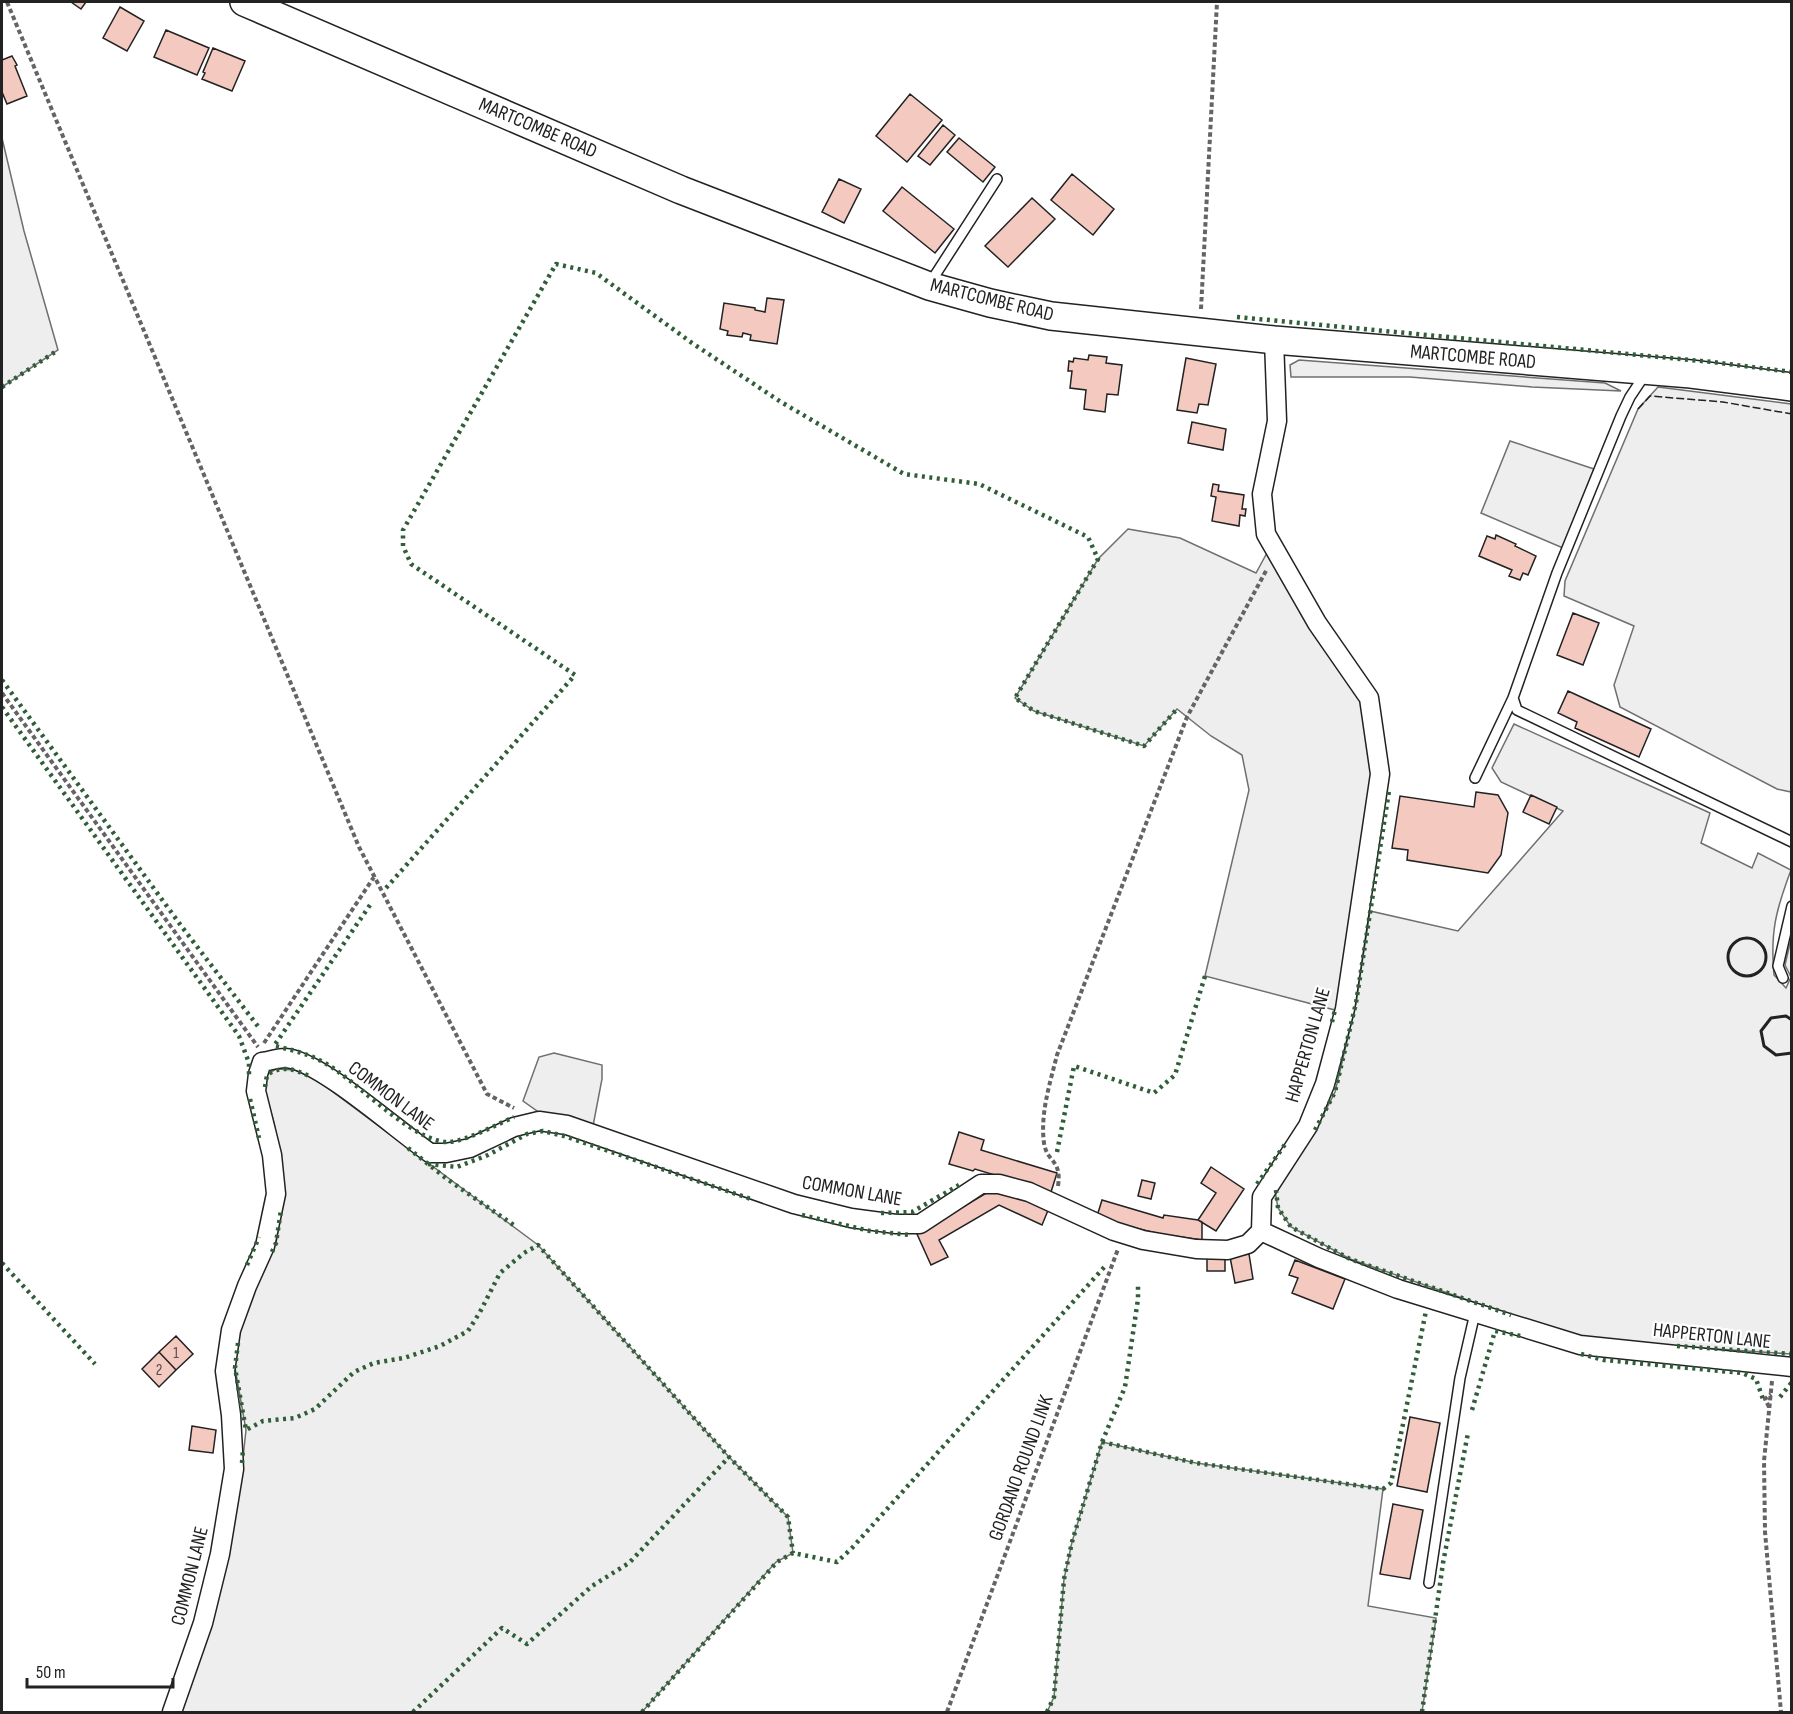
<svg xmlns="http://www.w3.org/2000/svg" width="1793" height="1714" font-family="'Sofia Sans Condensed',sans-serif">
<rect width="100%" height="100%" fill="#fff"/>
<path fill="#eee" stroke="#6f6f6f" stroke-width="1.5" d="M2,138L24,231L58,350L2,387Z
M1299,360L1605,383L1621,391L1532,387L1410,377H1291L1290,365Z
M1658,387L1791,404V792L1777,789L1620,707L1614,685L1634,626L1564,596L1565,581L1638,409Z
M1510,441L1594,469L1563,548L1481,513Z
M1128,529L1180,538L1256,573L1268,551L1314,635L1361,700L1373,773L1341,998L1335,1010L1205,976L1249,790L1242,755L1211,736L1177,709L1144,746L1034,711L1015,698L1098,559Z
M1514,724L1710,813L1701,843L1752,868L1758,853L1791,870C1776,910 1770,932 1774,975L1786,988L1791,977L1785,965L1791,939V1354L1583,1340L1350,1259L1291,1227L1278,1208L1275,1191L1317,1127L1335,1092L1356,1003L1370,911L1458,931L1563,811L1501,782L1492,768Z
M554,1053L602,1065V1079L593,1126L540,1113L523,1101L539,1057Z
M276,1069L295,1070L317,1080L538,1245L729,1457L788,1517L793,1553L776,1562L642,1712H179L241,1475L246,1430L235,1368L241,1320L255,1284L276,1243L283,1200L281,1160L274,1123L265,1092L267,1075Z
M1102,1442L1196,1463L1383,1489L1368,1606L1436,1618L1422,1712H1047L1054,1697L1064,1579L1072,1542Z"/>
<path fill="#f3c9c0" stroke="#222" stroke-width="1.5" d="M71,2H86L81,9Z
M120,7L144,21L127,51L103,38Z
M166,30L209,48L197,75L154,57Z
M213,48L245,61L232,91L202,79L205,73L203,72Z
M12,56L17,65L15,66L27,96L7,104L2,92V60Z
M910,94L942,120L907,162L876,136Z
M943,125L955,135L930,165L918,156Z
M959,138L995,167L983,182L947,152Z
M1072,174L1114,209L1093,235L1051,200Z
M839,179L861,189L844,223L822,212Z
M902,187L954,229L935,253L883,211Z
M1032,198L1055,219L1008,267L985,246Z
M767,298L784,300L777,344L750,340L751,335L743,333L742,337L727,335L728,331L720,329L724,303L755,308V310L765,312Z
M1089,355L1107,357L1106,363L1122,365L1118,395L1107,394L1105,412L1084,409L1086,390L1070,388L1072,371H1068L1069,361L1073,362L1074,358L1088,360Z
M1186,358L1216,364L1208,405L1199,404L1197,413L1177,410Z
M1192,422L1226,429L1223,450L1188,443Z
M1213,484L1219,485L1218,491L1244,495L1242,509H1246L1245,516L1240,515L1239,526L1212,521L1216,497L1211,496Z
M1496,535L1516,544L1515,546L1536,556L1528,575L1523,573L1520,580L1509,576L1512,570L1479,556L1487,536L1495,539Z
M1573,613L1599,623L1583,665L1557,655Z
M1568,691L1651,729L1639,757L1575,728L1577,722L1558,713Z
M1476,792L1498,795L1508,813L1501,855L1488,873L1407,860L1408,850L1392,848L1400,796L1474,807Z
M1531,795L1557,807L1549,824L1523,812Z
M959,1132L984,1140L981,1150L1057,1173L1051,1192L975,1169L973,1171L949,1164Z
M1211,1167L1244,1189L1216,1231L1198,1220L1216,1193L1201,1183Z
M1142,1180L1155,1183L1151,1199L1138,1196Z
M1008,1189L1049,1208L1042,1225L999,1205L939,1240L948,1257L931,1265L917,1234L988,1192Z
M1102,1200L1163,1218L1164,1215L1198,1220L1202,1222V1240L1160,1234L1127,1226L1097,1216Z
M1249,1254L1253,1279L1235,1283L1230,1257Z
M1207,1258L1225,1259V1271H1207Z
M1295,1260L1345,1279L1333,1309L1292,1293L1298,1278L1289,1275Z
M176,1336L193,1354L176,1370L159,1352Z
M159,1352L176,1370L159,1387L142,1369Z
M1410,1417L1440,1423L1427,1492L1397,1486Z
M192,1426L216,1430L213,1453L189,1450Z
M1393,1504L1423,1510L1410,1579L1380,1574Z"/>
<g fill="none" stroke-linecap="round" stroke-linejoin="round">
<g stroke="#222" stroke-width="12">
<path id="lane" d="M930,283L997,179
M1513,698L1517,710L1792,842
M1475,778L1513,698L1557,573L1621,416L1630,397L1646,373
M1783,978L1778,966L1792,906
M1429,1583L1460,1378L1475,1313"/>
</g>
<g stroke="#222" stroke-width="21">
<path id="street" d="M1261,1231L1262,1197L1308,1126L1325,1084L1345,1009L1380,774L1369,698L1317,623L1266,534L1262,494L1277,421L1274,340
M1261,1231L1319,1258L1398,1289L1580,1345L1792,1367
M172,1712L203,1623L220,1554L234,1469L231,1415L225,1371L231,1330L247,1286L265,1246L276,1194L272,1155L256,1091L258,1074L262,1062C270,1061 278,1058 285,1058C318,1059 399,1132 430,1153H446L470,1148L514,1127L539,1121L567,1125L794,1204L851,1218L896,1224H920L981,1184H999L1029,1192L1114,1231L1143,1240L1196,1249L1228,1250L1248,1244L1261,1231"/>
</g>
<g stroke="#222" stroke-width="30">
<path id="primary" d="M244,2L681,190L929,286L990,303L1051,316L1274,340L1691,374L1792,387"/>
</g>
<path stroke="#646464" stroke-width="4" stroke-dasharray="4.5 3" stroke-linecap="butt" d="M7,2L359,847L487,1094L514,1108
M1201,309L1217,2
M2,693L258,1047
M264,1043L374,877
M1058,1186C1062,1159 1047,1163 1044,1143C1040,1114 1050,1083 1057,1055L1187,717L1267,569
M1772,1381L1764,1461L1765,1532L1781,1712
M1769,1407L1765,1399L1771,1394
M947,1712L1118,1249"/>
<use href="#lane" stroke="#fff" stroke-width="9"/>
<use href="#street" stroke="#fff" stroke-width="18"/>
<use href="#primary" stroke="#fff" stroke-width="27"/>
<path stroke="#2f5e38" stroke-width="4.5" stroke-dasharray="3 4.5" stroke-linecap="butt" d="M1237,317L1712,362L1792,372
M2,387L58,350
M2,680L182,927L260,1029
M2,707L239,1036L249,1063V1076
M386,888L575,675L411,564L403,546V530L556,264L596,273L692,343L781,402L904,474L979,484L1088,537L1098,559L1015,698L1034,711L1144,746L1177,709
M370,905L274,1046C298,1051 317,1056 337,1071C365,1090 416,1143 449,1142C466,1141 498,1124 514,1117
M1332,1022L1335,1010
M265,1087L267,1075C282,1065 294,1069 309,1076
M250,1099L259,1138
M1315,1130L1335,1092L1356,1003L1389,791
M408,1148L447,1179L515,1226
M1057,1152L1074,1066L1154,1093L1175,1075L1205,976
M428,1164L457,1167L488,1155L527,1134L543,1131L564,1136L751,1199
M1257,1184L1286,1143
M1276,1190L1278,1208L1291,1227L1350,1259L1511,1315
M881,1213L912,1212L959,1185
M802,1215L870,1231L910,1235
M272,1252L276,1243L281,1210
M2,1263L95,1364
M247,1265L259,1237
M238,1343L235,1368L246,1430L263,1421L295,1418L315,1409L354,1372L374,1363L404,1358L440,1346L468,1331L480,1312L500,1273L524,1253L538,1245L729,1457L788,1517L793,1553
M1677,1346L1792,1354
M1581,1354L1604,1360L1742,1373L1756,1379L1763,1399
M1780,1397L1792,1382
M1472,1410L1495,1331L1521,1336
M1102,1442L1196,1463L1383,1489L1391,1483L1426,1311
M242,1463L243,1449
M413,1712L502,1628L527,1644L592,1586L629,1563L729,1457
M642,1712L777,1562L793,1553L837,1562L852,1548L1107,1264
M1047,1712L1054,1697L1064,1579L1072,1542L1102,1442L1125,1387L1138,1299V1286
M1422,1712L1443,1563L1468,1433"/>
<path stroke="#222" stroke-width="1.5" stroke-dasharray="8 3" stroke-linecap="butt" d="M1638,409L1650,396L1723,402L1792,414"/>
<path stroke="#222" stroke-width="3" d="M1728 957a19 19 0 1 1 38 0a19 19 0 1 1-38 0Z
M1792,1020L1786,1016L1771,1018L1761,1031L1764,1046L1776,1055L1792,1053"/>
</g>
<g text-anchor="middle" dominant-baseline="central" stroke-width="4.5" stroke-linejoin="round" paint-order="stroke">
<g font-size="16" fill="#564c4a">
<text x="176" y="1353">1</text>
<text x="159" y="1370">2</text>
</g>
<g font-size="20" fill="#222" stroke="#fff">
<text transform="translate(538 128) rotate(23)">MARTCOMBE ROAD</text>
<text transform="translate(992 300) rotate(14)">MARTCOMBE ROAD</text>
<text transform="translate(1473 357) rotate(5)">MARTCOMBE ROAD</text>
<text transform="translate(1308 1045) rotate(-74)">HAPPERTON LANE</text>
<text transform="translate(391 1096) rotate(37)">COMMON LANE</text>
<text transform="translate(852 1191) rotate(10)">COMMON LANE</text>
<text transform="translate(1712 1336) rotate(6)">HAPPERTON LANE</text>
<text transform="translate(1021 1468) rotate(-70)">GORDANO ROUND LINK</text>
<text transform="translate(190 1576) rotate(-76)">COMMON LANE</text>
</g>
</g>
<rect width="1793" height="1714" fill="none" stroke="#222222" stroke-width="6"/>
<path d="M27 1678v9h146v-9" fill="none" stroke="#222222" stroke-width="3"/>
<text x="36" y="1678" font-size="18" fill="#222222" stroke="#ffffff" stroke-width="4.5" paint-order="stroke">50 m</text>
</svg>
